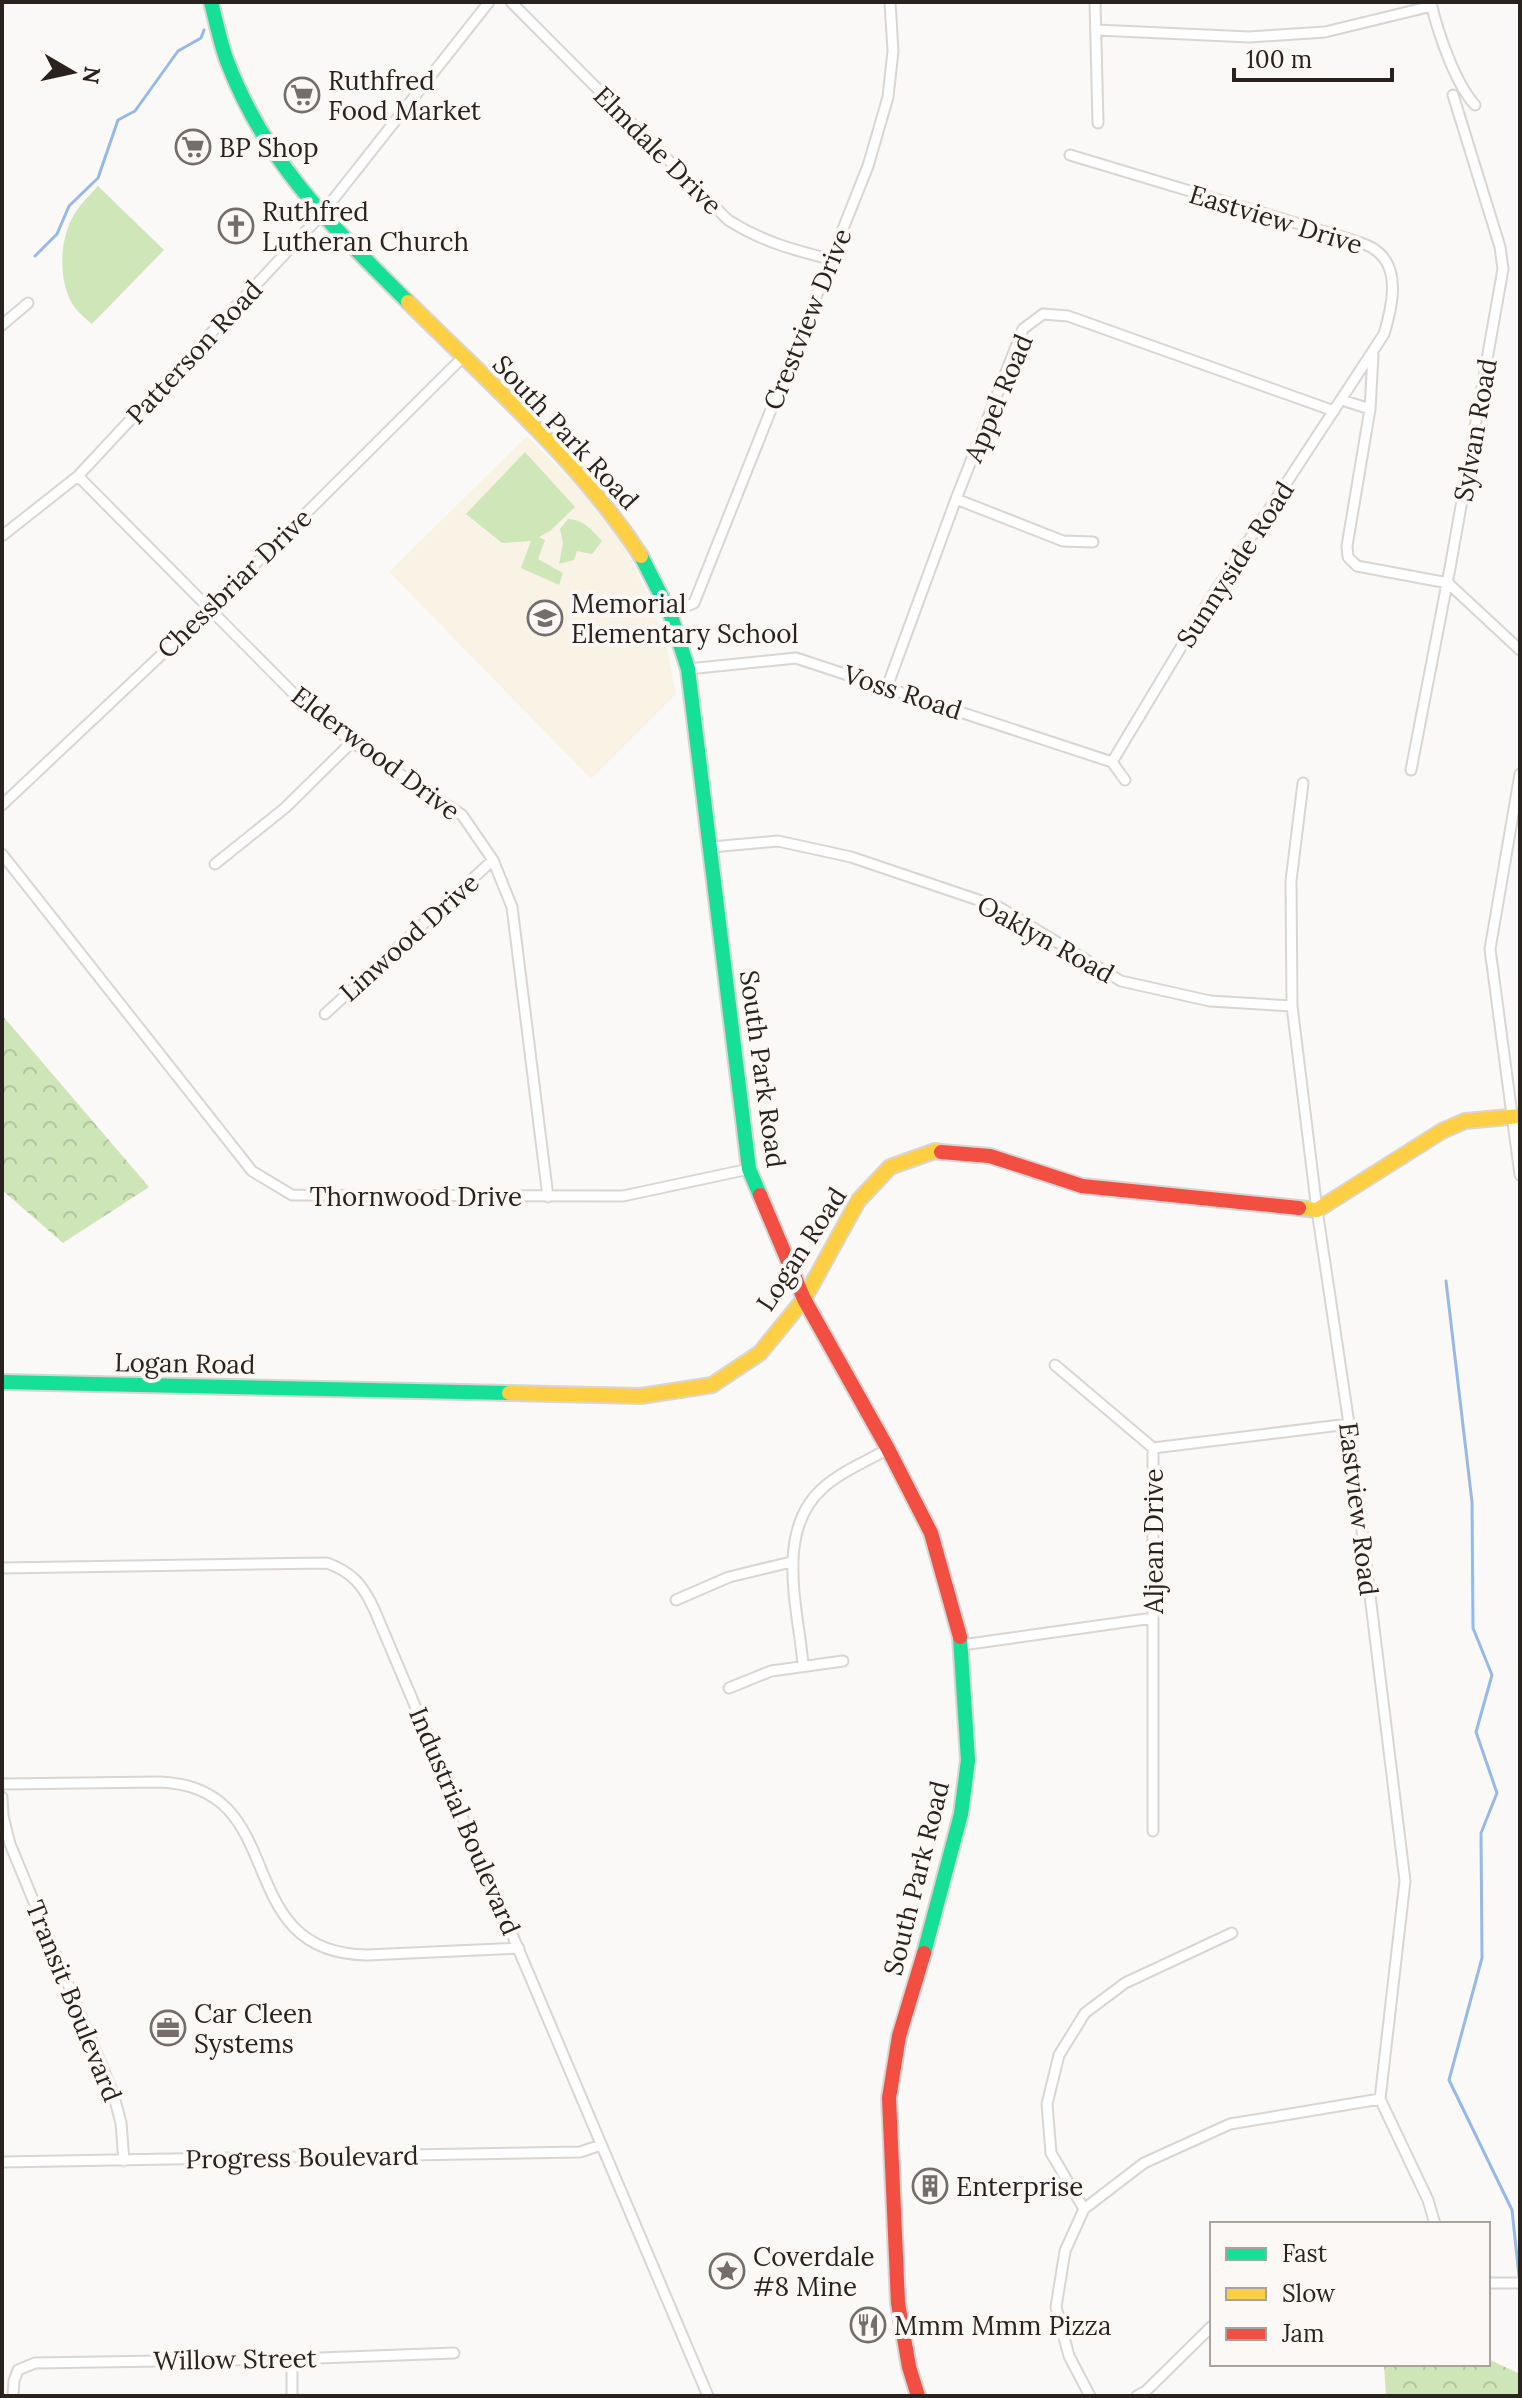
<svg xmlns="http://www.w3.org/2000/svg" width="1522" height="2398" font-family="Lora,serif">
<defs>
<pattern id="forest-crowns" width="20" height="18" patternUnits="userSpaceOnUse" patternTransform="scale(2)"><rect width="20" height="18" fill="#cee6b7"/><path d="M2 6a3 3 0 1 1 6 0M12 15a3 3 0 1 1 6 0" fill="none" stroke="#b1c59d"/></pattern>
</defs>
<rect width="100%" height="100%" fill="#fbf9f7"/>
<path fill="#f9f3e6" d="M527,436L579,488L622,542L647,592L666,644L676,694L591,779L389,572Z"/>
<path fill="#cee6b8" d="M98,186L164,250L92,324C82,316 72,307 68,295C58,270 61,232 77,210C83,201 91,194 98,186Z
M525,452L575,507L550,531L539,537L545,540L538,559L563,573L559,585L521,568L531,541L502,543L466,514Z
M568,519C584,520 591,529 602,541L592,554L577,551L574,560L559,564L563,543L560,529Z"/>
<path fill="url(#forest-crowns)" d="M2,1015L149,1187L63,1243L2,1190Z
M1488,2359L1520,2374V2396H1386L1384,2364H1488Z"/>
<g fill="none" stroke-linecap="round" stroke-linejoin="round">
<path stroke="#96b9ea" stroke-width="3" d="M35,256L57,234L69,206L98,178L118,120L135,111L178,51L201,38L204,30
M1446,1281L1472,1502L1473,1628L1492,1675L1476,1732L1497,1793L1481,1833L1482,1958L1449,2080L1512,2210L1519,2276"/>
<g stroke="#d9d5d3" stroke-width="13">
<path id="street" d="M511,2L728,220C761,241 793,250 830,259
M1095,2L1098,123
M1431,3C1438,33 1455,83 1475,105
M1097,30L1249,37L1325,32L1432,6
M1070,155L1349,239C1357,242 1367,244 1374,249C1402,267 1392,307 1384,334L1207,604L1112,762
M2,325L28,303
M1373,355L1370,409L1347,546L1348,557L1357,566L1448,583L1520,650
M1342,400L1370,409
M78,476L297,697L352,742L462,815L493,860L512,907L548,1197
M956,499L1063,541L1093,542
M2,536L78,476L321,215L489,2
M670,613L694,603L868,166L888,97L893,51L890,2
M688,669L796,658L1112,762
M887,687L956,499L1023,329L1043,314L1068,316L1334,411
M1112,762L1125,780
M1411,770L1450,568L1503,269L1500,247L1453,95
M1520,774L1490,949L1520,1175
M1303,783L1291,881L1292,1006L1317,1210L1349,1424L1405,1881L1380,2099L1428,2200L1435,2224
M2,805L211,608L463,357
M711,847L778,841L851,857L999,907L1121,981L1210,1001L1292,1006
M2,854L252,1171L292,1195L623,1196L749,1169
M215,864L285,808L352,742
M325,1014L493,860
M1055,1365L1153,1448
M2,1568L327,1563C352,1572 363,1585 374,1609L708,2396
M676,1600L729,1577L791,1562
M962,1645L1153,1618
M803,1664C798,1608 774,1530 824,1487C840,1472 869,1460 888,1449
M729,1688L771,1671L843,1661
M2,1784L159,1782C294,1786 227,1953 367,1955L519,1948
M2,1797L3,1816L10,1844L113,2093L121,2123L124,2161
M1153,1831V1448L1349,1424
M2,2162L580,2152L601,2145
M1084,2209L1051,2153L1047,2104L1059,2055L1085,2013L1125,1983L1232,1933
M1488,2283H1520
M292,2359V2396
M13,2396L14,2381L18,2370L35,2363L292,2359L454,2353
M1090,2396L1069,2356L1056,2307L1065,2251L1084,2209L1144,2163L1230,2124L1380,2099
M1137,2396L1146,2391L1212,2326"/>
</g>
<g stroke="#d9d5d3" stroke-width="18">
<path id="fast" d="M211,2C216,21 220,42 227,61C266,164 333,227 408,302
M641,556L670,613L688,669L749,1169L760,1195
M2,1382L509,1393
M924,1953L961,1814L968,1760L960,1637"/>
</g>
<g stroke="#d9d5d3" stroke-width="18">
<path id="slow" d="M408,302C489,383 579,460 641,556
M1299,1208L1317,1210L1442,1131L1465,1121L1520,1116
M509,1393L641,1396L712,1385L760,1353L804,1299L858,1201L890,1167L935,1151L941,1152"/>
</g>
<g stroke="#d9d5d3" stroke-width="18">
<path id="jam" d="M941,1152L990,1156L1082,1186L1299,1208
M760,1195L804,1299L888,1449L931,1533L960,1637
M918,2396L909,2367L898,2303L889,2098L899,2036L924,1953"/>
</g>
<use href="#street" stroke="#fefefe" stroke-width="9"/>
<use href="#fast" stroke="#16e098" stroke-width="14"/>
<use href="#slow" stroke="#ffcf43" stroke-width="14"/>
<use href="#jam" stroke="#f24e42" stroke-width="14"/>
</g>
<defs>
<g id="supermarket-ring" transform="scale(1.8)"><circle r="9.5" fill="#fcf8f6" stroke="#736d6b" stroke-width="1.5"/><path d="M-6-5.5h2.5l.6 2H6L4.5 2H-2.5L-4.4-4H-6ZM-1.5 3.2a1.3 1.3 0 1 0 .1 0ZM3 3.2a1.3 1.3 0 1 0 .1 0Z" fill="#736d6b"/></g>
<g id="church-ring" transform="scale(1.8)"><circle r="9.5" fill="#fcf8f6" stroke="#736d6b" stroke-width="1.5"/><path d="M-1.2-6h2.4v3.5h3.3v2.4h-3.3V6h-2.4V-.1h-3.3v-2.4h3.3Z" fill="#736d6b"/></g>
<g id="school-ring" transform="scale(1.8)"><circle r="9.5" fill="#fcf8f6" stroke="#736d6b" stroke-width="1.5"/><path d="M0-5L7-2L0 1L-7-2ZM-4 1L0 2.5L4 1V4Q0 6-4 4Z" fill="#736d6b"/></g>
<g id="office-ring" transform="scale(1.8)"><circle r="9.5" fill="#fcf8f6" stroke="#736d6b" stroke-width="1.5"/><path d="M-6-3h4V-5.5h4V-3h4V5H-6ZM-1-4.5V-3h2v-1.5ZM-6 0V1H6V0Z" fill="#736d6b"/></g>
<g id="building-ring" transform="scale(1.8)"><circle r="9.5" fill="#fcf8f6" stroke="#736d6b" stroke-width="1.5"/><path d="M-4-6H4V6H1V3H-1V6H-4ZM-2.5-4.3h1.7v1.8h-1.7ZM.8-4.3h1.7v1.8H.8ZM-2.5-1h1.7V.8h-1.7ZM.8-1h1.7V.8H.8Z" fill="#736d6b"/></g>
<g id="sight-ring" transform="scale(1.8)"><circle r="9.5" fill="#fcf8f6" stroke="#736d6b" stroke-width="1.5"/><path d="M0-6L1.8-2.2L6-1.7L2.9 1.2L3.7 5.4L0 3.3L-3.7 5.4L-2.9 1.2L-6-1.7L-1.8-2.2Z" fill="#736d6b"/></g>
<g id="restaurant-ring" transform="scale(1.8)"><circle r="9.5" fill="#fcf8f6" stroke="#736d6b" stroke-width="1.5"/><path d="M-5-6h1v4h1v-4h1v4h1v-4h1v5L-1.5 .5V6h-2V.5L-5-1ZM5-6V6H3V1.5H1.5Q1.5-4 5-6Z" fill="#736d6b"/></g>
</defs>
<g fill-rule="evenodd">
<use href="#supermarket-ring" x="302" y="95"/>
<use href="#supermarket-ring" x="193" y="147"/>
<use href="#church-ring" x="236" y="226"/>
<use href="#school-ring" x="545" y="618"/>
<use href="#office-ring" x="168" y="2028"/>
<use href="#building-ring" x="930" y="2186"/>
<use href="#sight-ring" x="727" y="2271"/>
<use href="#restaurant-ring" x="868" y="2325"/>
</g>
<g text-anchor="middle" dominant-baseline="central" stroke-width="8" stroke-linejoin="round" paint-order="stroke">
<g font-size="26" fill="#2a221f" stroke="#fcf8f6" text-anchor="start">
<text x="328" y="80">Ruthfred<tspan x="328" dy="30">Food Market</tspan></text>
<text x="219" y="147">BP Shop</text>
<text x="262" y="211">Ruthfred<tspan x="262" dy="30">Lutheran Church</tspan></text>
<text x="571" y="603">Memorial<tspan x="571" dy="30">Elementary School</tspan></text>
<text x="194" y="2013">Car Cleen<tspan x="194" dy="30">Systems</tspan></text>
<text x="956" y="2186">Enterprise</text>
<text x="753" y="2256">Coverdale<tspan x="753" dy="30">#8 Mine</tspan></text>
<text x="894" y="2325">Mmm Mmm Pizza</text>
</g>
<g font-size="26" fill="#2a221f" stroke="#fcf8f6">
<text transform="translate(658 150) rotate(45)">Elmdale Drive</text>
<text transform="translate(1276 219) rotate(17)">Eastview Drive</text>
<text transform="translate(807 319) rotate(-68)">Crestview Drive</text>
<text transform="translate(194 352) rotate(-47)">Patterson Road</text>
<text transform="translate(998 398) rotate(-67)">Appel Road</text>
<text transform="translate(1475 430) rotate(-80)">Sylvan Road</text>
<text transform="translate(566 432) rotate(47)">South Park Road</text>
<text transform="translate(1235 564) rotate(-57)">Sunnyside Road</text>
<text transform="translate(234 583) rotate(-44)">Chessbriar Drive</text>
<text transform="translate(903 692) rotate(18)">Voss Road</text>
<text transform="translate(376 753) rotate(37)">Elderwood Drive</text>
<text transform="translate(409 937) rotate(-42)">Linwood Drive</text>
<text transform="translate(1046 939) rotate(29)">Oaklyn Road</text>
<text transform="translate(763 1069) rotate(82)">South Park Road</text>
<text x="416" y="1196">Thornwood Drive</text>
<text transform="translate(801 1249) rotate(-57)">Logan Road</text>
<text transform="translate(185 1363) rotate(1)">Logan Road</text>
<text transform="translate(1359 1509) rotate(83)">Eastview Road</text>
<text transform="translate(1153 1541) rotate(-90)">Aljean Drive</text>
<text transform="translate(465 1821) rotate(67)">Industrial Boulevard</text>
<text transform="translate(916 1878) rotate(-76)">South Park Road</text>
<text transform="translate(74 2001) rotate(68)">Transit Boulevard</text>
<text transform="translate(302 2157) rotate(-1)">Progress Boulevard</text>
<text transform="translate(235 2359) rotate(-1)">Willow Street</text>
</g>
</g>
<rect width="1522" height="2398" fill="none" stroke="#2a221f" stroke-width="8"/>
<rect x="1210" y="2222" width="280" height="144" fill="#fcf8f6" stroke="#a8a2a0" stroke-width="2"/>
<rect x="1226" y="2248" width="40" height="12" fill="#16e098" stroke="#a8a2a0" stroke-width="2"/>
<text x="1282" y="2262" font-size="24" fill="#2a221f">Fast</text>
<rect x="1226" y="2288" width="40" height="12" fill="#ffcf43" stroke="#a8a2a0" stroke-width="2"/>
<text x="1282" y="2302" font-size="24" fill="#2a221f">Slow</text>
<rect x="1226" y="2328" width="40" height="12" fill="#f24e42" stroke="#a8a2a0" stroke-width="2"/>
<text x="1282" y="2342" font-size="24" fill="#2a221f">Jam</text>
<g transform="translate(72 72) rotate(99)" stroke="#fcf8f6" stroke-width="6" paint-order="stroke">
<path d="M0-6L14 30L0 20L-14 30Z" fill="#2a221f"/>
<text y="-12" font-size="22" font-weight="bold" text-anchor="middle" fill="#2a221f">N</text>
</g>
<path d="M1234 68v12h158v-12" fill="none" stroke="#2a221f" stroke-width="4"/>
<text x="1246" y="68" font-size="24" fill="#2a221f" stroke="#fcf8f6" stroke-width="6" paint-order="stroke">100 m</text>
</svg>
